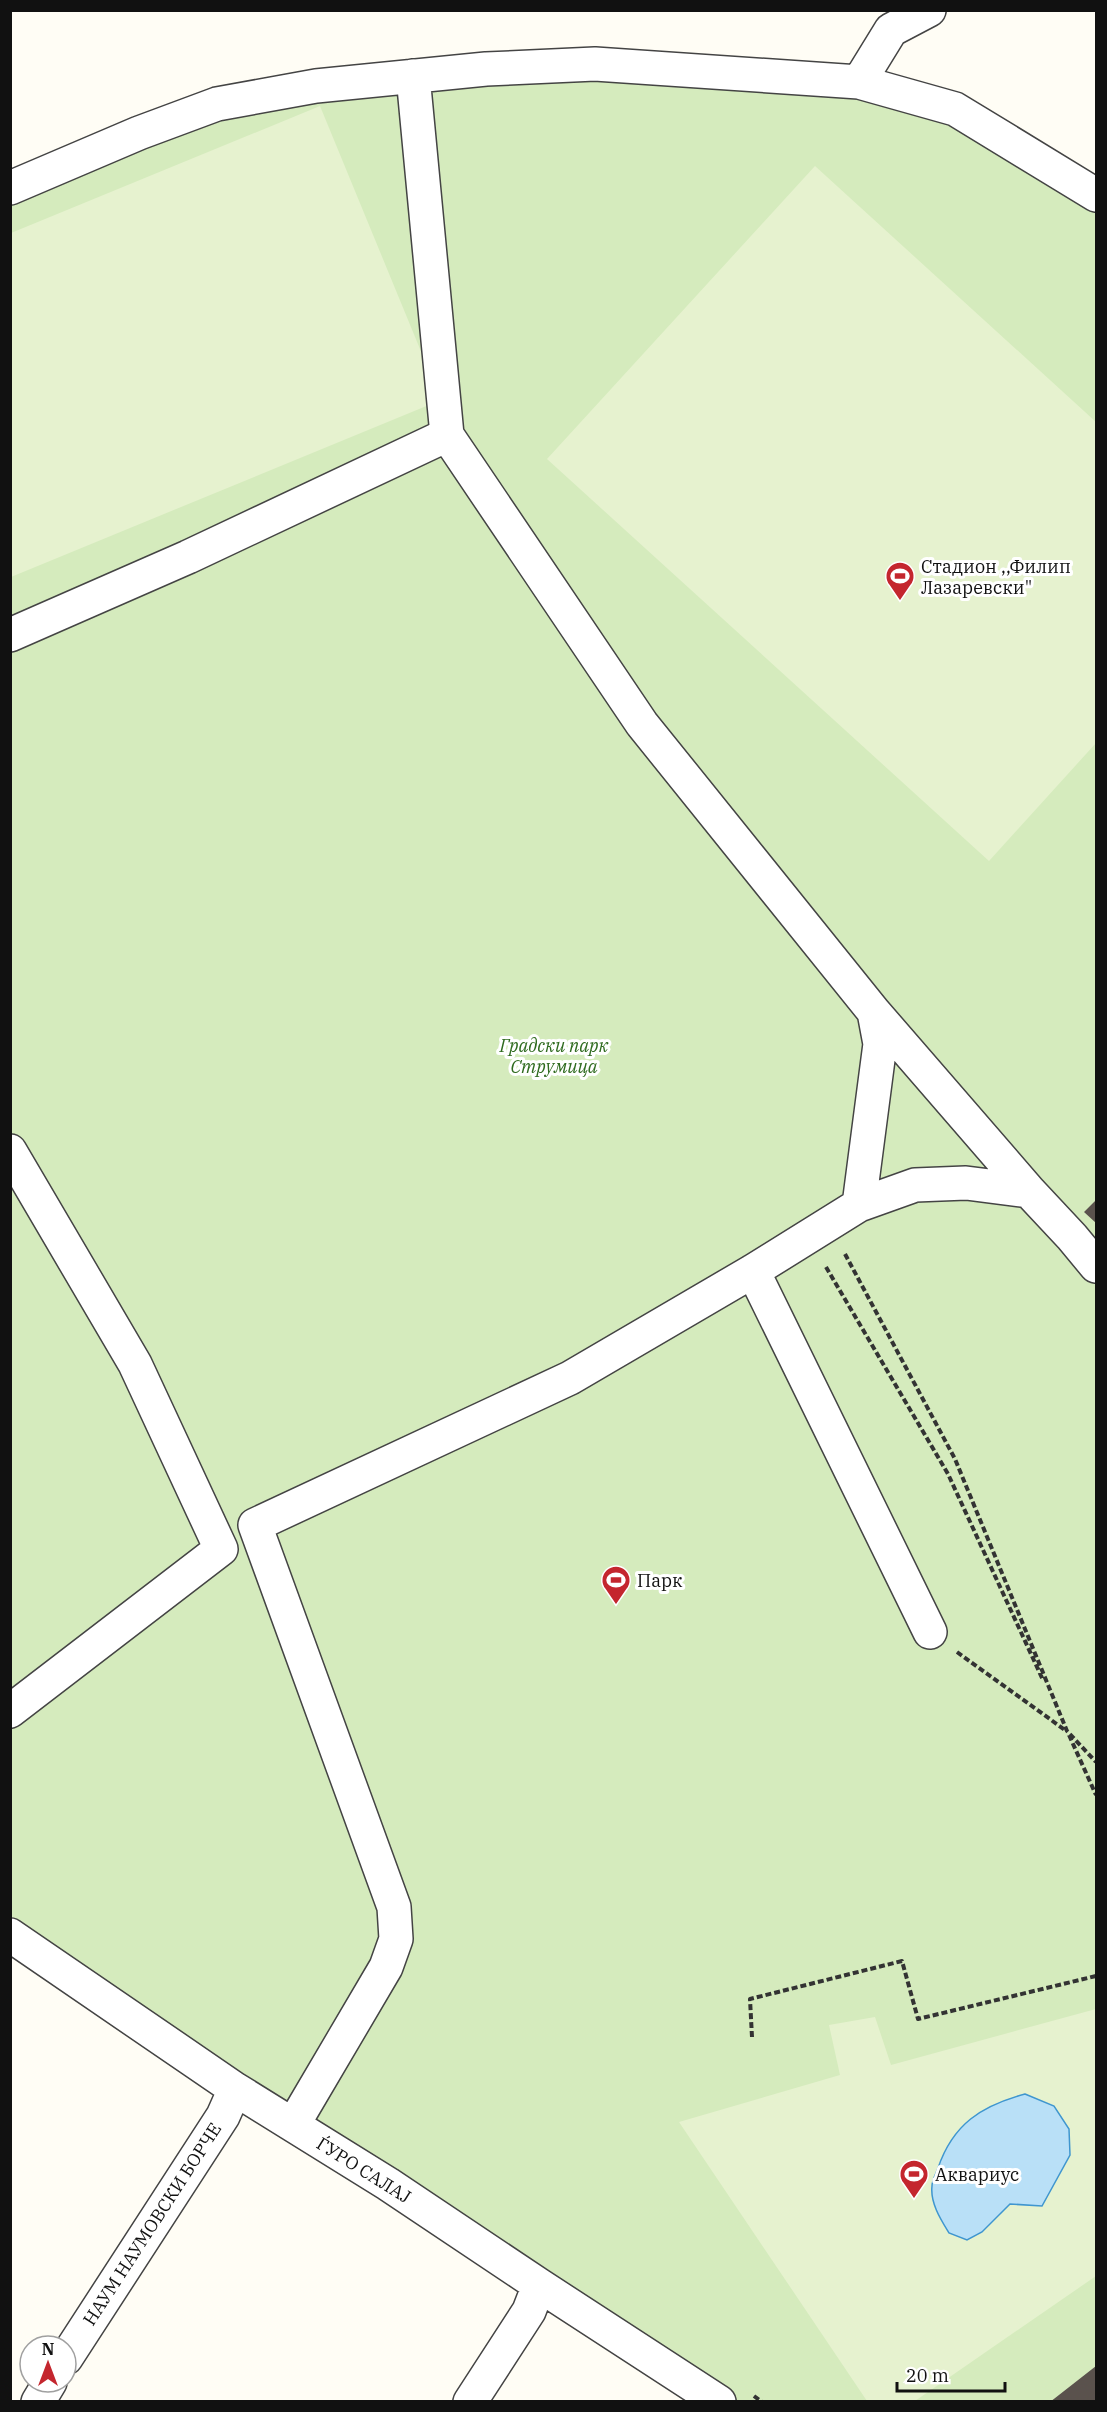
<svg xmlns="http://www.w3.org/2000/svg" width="1107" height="2412" font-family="'IBM Plex Serif',serif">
<rect width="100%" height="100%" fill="#fffdf5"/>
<path fill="#d5ebbd" d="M595,64L955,109L1096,195V2401H719L235,2089L11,1916L10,188L217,104Z"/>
<path fill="#e6f2cf" d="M320,106L441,400L11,577V233Z
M815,166L1096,422V743L989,861L547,459Z
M1096,2009V2276L915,2401H867L679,2122L840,2075L829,2025L875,2017L891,2065Z"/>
<path fill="#b9e0f7" stroke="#3f96cf" stroke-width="1.5" d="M1025,2094L1054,2106L1069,2129L1070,2155L1042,2206L1010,2204L982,2232L967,2240L949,2233C941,2220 930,2203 932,2186C932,2180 936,2174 938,2168C953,2124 981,2106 1025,2094Z"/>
<path fill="#5a524d" d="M1096,1200V1223L1084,1212Z
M1096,2366V2402H1050Z"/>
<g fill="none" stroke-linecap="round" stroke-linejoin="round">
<g stroke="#444" stroke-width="36">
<path id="minor" d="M413,76L447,435L642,724L874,1012L880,1044L859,1205
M859,82L891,30L929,10
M10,188L139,133L217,104L316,86L486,69L595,64L859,82L955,109L1096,195
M10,635L188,557L447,435
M874,1012L1029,1191
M10,1151L135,1364L221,1549L10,1711
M753,1271L930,1632
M10,1935L235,2089L388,2184L539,2285L719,2402
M293,2125L386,1967L396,1939L394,1907L255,1525L570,1378L753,1271L859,1205L915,1185L966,1183L1029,1191L1072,1237L1096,1266
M66,2358L223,2116L235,2089
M38,2402L50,2382
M470,2402L529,2311L539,2285"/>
</g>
<path stroke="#333" stroke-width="4" stroke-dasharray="6 3" stroke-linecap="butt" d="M845,1254L955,1459L1067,1731L1096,1762
M826,1267L948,1474L1043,1680
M957,1652L1065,1730
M1069,1735L1096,1795
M752,2037L750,1999L902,1961L918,2019L1096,1976
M754,2396L762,2402"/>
<use href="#minor" stroke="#fff" stroke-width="33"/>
</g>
<defs>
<g id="stadium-pin" transform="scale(1.5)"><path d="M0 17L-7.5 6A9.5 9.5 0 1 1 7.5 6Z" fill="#c4262e" stroke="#fff"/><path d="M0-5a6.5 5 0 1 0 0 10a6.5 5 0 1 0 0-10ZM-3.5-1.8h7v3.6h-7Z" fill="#fff"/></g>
</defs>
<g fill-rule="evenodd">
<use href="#stadium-pin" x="900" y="576"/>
<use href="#stadium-pin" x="616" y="1580"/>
<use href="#stadium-pin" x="914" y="2174"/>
</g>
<g text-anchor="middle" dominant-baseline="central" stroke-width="6" stroke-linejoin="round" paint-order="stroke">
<g font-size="18" fill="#111" stroke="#fff" text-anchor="start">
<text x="921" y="566">Стадион ,,Филип<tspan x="921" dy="21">Лазаревски"</tspan></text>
<text x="637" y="1580">Парк</text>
<text x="935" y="2174">Аквариус</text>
</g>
<g font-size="18" font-style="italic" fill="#2f6b1f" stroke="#fff">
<text x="554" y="1045">Градски парк<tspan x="554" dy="21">Струмица</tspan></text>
</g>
<g font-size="18" fill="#111" stroke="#fff">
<text transform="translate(364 2170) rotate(32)">ЃУРО САЛАЈ</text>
<text transform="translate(152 2224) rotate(-57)">НАУМ НАУМОВСКИ БОРЧЕ</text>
</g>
</g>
<rect width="1107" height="2412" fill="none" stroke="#111111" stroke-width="24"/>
<g transform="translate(48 2364)"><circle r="28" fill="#ffffff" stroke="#a0a0a0" stroke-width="1.5"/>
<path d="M0-4.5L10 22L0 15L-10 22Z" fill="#c4262e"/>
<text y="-9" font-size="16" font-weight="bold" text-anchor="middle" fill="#111111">N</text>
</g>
<path d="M897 2382v9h108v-9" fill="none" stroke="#111111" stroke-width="3"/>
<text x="906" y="2382" font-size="18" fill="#111111" stroke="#ffffff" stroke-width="4.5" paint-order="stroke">20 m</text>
</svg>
